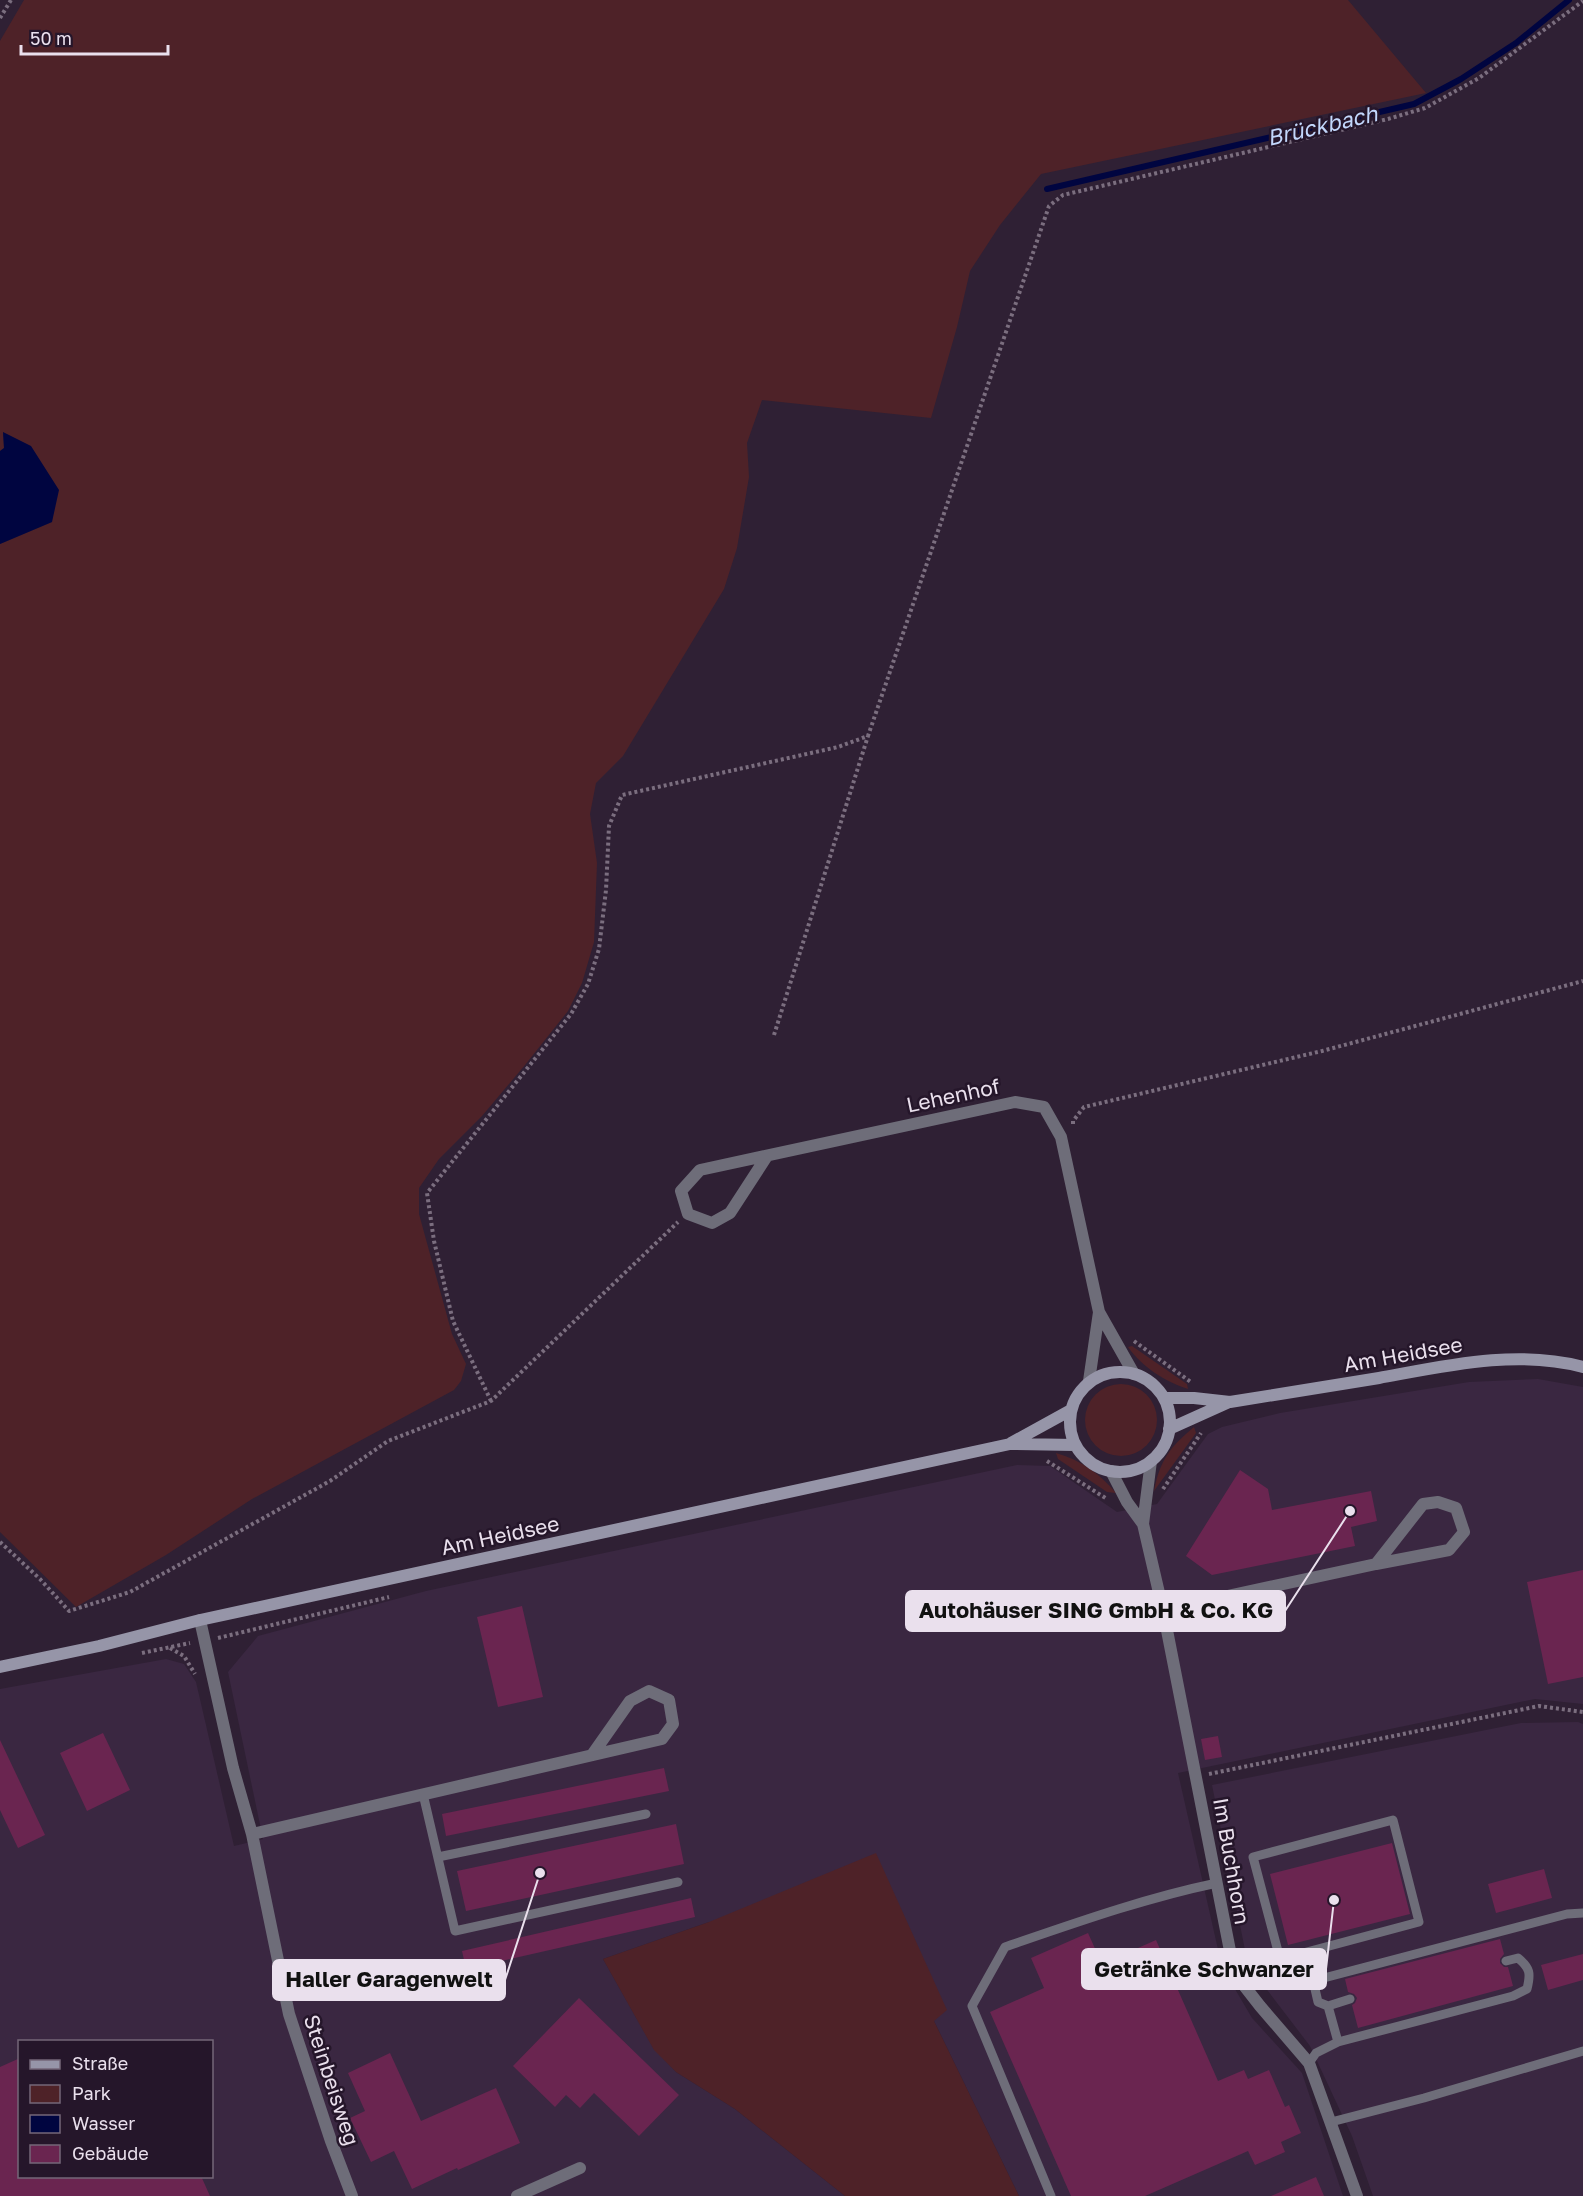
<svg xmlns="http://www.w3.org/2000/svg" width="1583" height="2196" font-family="'Golos Text',sans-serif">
<rect width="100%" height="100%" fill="#2f2034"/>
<path fill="#3a2741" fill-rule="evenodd" d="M1538,1379L1583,1387V1704L1535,1699L1178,1773L1222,1967L1252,2018L1302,2073L1343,2196H1019L934,2021L709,1922L603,1959L654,2049L676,2072L735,2109L845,2196H0V1689L166,1659L184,1664L196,1682L234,1846L263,1839L228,1672L258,1636L426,1591L1017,1465L1050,1466L1117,1512L1157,1504L1208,1434L1222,1427L1280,1413L1469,1382ZM20,2042H212V2176H20Z
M1578,1722L1583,1724V2196H1373L1352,2136L1310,2046L1248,1965L1212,1785L1521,1723Z"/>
<path fill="#4e2228" d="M24,0H1348L1426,93L1041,174L1000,225L970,271L957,327L931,418L762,400L747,443L749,477L737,548L724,589L623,756L596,783L590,814L597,863L594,942L582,983L568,1011L525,1065L482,1116L439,1159L419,1188V1214L452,1334L466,1364L461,1381L454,1390L252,1499L166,1555L76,1607L0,1532V544L52,522L3,433L4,448L0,451V41Z
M1132,1346L1187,1384L1188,1389C1166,1382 1142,1367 1128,1347Z
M1085 1420a36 36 0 1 1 72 0a36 36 0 1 1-72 0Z
M1194,1427L1196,1433L1154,1491C1160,1460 1170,1447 1194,1427Z
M1056,1453C1081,1460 1100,1474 1116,1493L1107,1492L1058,1459Z
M876,1853L947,2010L934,2021L1019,2196H845L735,2109L676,2072L654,2050L603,1959L709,1922Z"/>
<path fill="#000540" d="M3,432L31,446L59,490L52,522L0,544V451L4,448Z"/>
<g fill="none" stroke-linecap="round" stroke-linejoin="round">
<path stroke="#000540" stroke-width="6" d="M1047,189L1414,104L1461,79L1516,43L1569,0"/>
</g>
<path fill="#6a2550" d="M1240,1470L1268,1489L1272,1510L1371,1491L1377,1521L1351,1527L1355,1546L1212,1575L1186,1556Z
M1583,1570V1677L1548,1684L1527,1582Z
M522,1606L543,1697L498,1707L477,1617Z
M103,1733L130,1790L87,1811L60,1753Z
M1218,1736L1222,1757L1205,1760L1201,1739Z
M0,1740L45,1835L18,1848L0,1810Z
M664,1768L669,1791L446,1836L442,1814Z
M676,1824L684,1864L466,1911L457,1871Z
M1392,1843L1410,1914L1288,1945L1270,1874Z
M1544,1869L1552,1898L1496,1913L1488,1884Z
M691,1898L695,1917L466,1969L462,1951Z
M1088,1933L1102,1964L1156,1940L1218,2081L1244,2070L1248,2079L1269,2070L1285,2107L1289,2105L1301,2133L1281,2142L1285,2152L1255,2165L1248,2151L1145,2196H1071L990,2012L1044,1988L1031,1958Z
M1500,1939L1504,1954L1500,1959V1963L1504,1967H1508L1513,1986L1358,2028L1352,2005L1355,2003L1357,1998L1354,1994L1348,1992L1345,1979Z
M1583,1954V1980L1548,1990L1541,1965Z
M579,1998L679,2095L639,2136L594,2093L580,2108L566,2095L555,2107L513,2066Z
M390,2053L421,2121L496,2088L520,2143L458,2170L457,2168L412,2189L394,2151L371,2162L350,2118L365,2111L348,2073Z
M20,2058V2176H201L210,2196H0V2067Z
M1316,2177L1324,2196H1271Z"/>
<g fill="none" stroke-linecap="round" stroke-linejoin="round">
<path stroke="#7b6e7f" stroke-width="4" stroke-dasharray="3 3" stroke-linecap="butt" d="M0,18L11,0
M774,1035L868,736
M1073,1124V1121L1084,1107L1322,1051L1583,981
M1134,1341L1191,1382
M491,1401L453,1321L434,1241L427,1193L571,1014L588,984L599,949L606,890L609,826L622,795L838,747L868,736L1049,206L1063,195L1388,119L1425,108L1479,78L1583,1
M1047,1461L1107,1499
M1163,1489L1201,1433
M0,1542L40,1579L69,1611L130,1592L330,1481L388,1441L491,1401L678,1222
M218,1638L389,1597
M170,1648L184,1656L195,1674
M142,1653L190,1643
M1209,1774L1539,1706L1583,1712"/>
<path stroke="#6e6d79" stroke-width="9" d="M423,1794L455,1931L678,1882
M438,1857L646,1814
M1242,1983L1266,1963L1419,1922L1393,1820L1253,1857L1280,1959
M1350,1999L1328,2006L1318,2002L1315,1989L1320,1979L1567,1914L1583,1913
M1328,2006L1338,2042
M1309,2063L1316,2053L1338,2042L1513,1996L1527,1989C1531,1973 1530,1968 1518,1958L1506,1961
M1331,2122L1424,2098L1583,2051
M1051,2196L972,2006L1005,1947C1075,1923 1145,1898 1217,1883"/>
<path stroke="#6e6d79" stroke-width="12" d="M767,1156L730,1213L712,1223L688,1214L681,1191L700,1170L1015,1102L1044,1107L1061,1137L1099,1312L1134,1374
M1089,1381L1099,1312
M1151,1461L1143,1524L1163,1610L1233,1966L1242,1983L1260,2006L1309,2063L1357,2196
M1111,1471L1127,1502L1143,1524
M1163,1610L1376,1564L1423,1504L1438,1502L1456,1508L1464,1532L1449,1550L1376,1564
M200,1620L233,1768L252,1834L289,2014L331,2141L352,2196
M252,1834L662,1739L673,1724L669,1700L649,1691L630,1701L592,1755
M517,2196L580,2168"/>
<path stroke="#9695a8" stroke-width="12" d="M1070 1422a50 50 0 1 1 100 0a50 50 0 1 1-100 0Z
M1164,1398H1194L1230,1402C1280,1394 1330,1386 1379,1378C1445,1366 1517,1349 1583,1367
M1169,1429L1229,1402
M1011,1443L1071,1410
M0,1667L99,1646L200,1620L1010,1444L1075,1445"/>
</g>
<g text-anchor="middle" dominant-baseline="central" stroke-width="5" stroke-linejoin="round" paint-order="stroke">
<g font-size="21" fill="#eae0ed" stroke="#25162a">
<text transform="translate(953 1095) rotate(-12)">Lehenhof</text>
<text transform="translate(1403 1354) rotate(-10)">Am Heidsee</text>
<text transform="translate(500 1535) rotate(-12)">Am Heidsee</text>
<text transform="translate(1232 1861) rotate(80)">Im Buchhorn</text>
<text transform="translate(332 2080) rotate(72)">Steinbeisweg</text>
</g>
<g font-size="22" font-style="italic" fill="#c2d7fc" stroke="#25162a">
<text transform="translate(1322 125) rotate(-13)">Brückbach</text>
</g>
</g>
<path fill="none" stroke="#eae0ed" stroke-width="2" d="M1350 1511L1285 1611M1334 1900L1326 1969M540 1873L505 1980"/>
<g fill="#eae0ed" stroke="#25162a" stroke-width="2">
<circle cx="1350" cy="1511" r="6"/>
<circle cx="1334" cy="1900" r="6"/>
<circle cx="540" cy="1873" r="6"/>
</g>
<g fill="#eae0ed" stroke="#eae0ed" stroke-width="2">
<rect x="906" y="1591" width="379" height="40" rx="6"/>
<rect x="1082" y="1949" width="244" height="40" rx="6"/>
<rect x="273" y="1960" width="232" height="40" rx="6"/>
</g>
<g font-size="22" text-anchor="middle" font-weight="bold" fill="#111">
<text x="1096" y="1618">Autohäuser SING GmbH &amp; Co. KG</text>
<text x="1204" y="1977">Getränke Schwanzer</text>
<text x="389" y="1987">Haller Garagenwelt</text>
</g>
<rect x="18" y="2040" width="195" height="138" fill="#25162a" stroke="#746778" stroke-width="1.5"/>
<rect x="30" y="2060" width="30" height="9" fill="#9695a8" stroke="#746778" stroke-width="1.5"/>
<text x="72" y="2070" font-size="18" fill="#eae0ed">Straße</text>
<rect x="30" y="2085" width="30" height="18" fill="#4e2228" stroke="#746778" stroke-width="1.5"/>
<text x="72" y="2100" font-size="18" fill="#eae0ed">Park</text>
<rect x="30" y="2115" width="30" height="18" fill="#000540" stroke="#746778" stroke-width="1.5"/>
<text x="72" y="2130" font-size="18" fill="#eae0ed">Wasser</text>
<rect x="30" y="2145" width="30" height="18" fill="#6a2550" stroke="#746778" stroke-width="1.5"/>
<text x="72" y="2160" font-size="18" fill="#eae0ed">Gebäude</text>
<path d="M21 45v9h147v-9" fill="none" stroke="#eae0ed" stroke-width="3"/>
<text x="30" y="45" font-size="18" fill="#eae0ed" stroke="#25162a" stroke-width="4.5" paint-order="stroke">50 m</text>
</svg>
